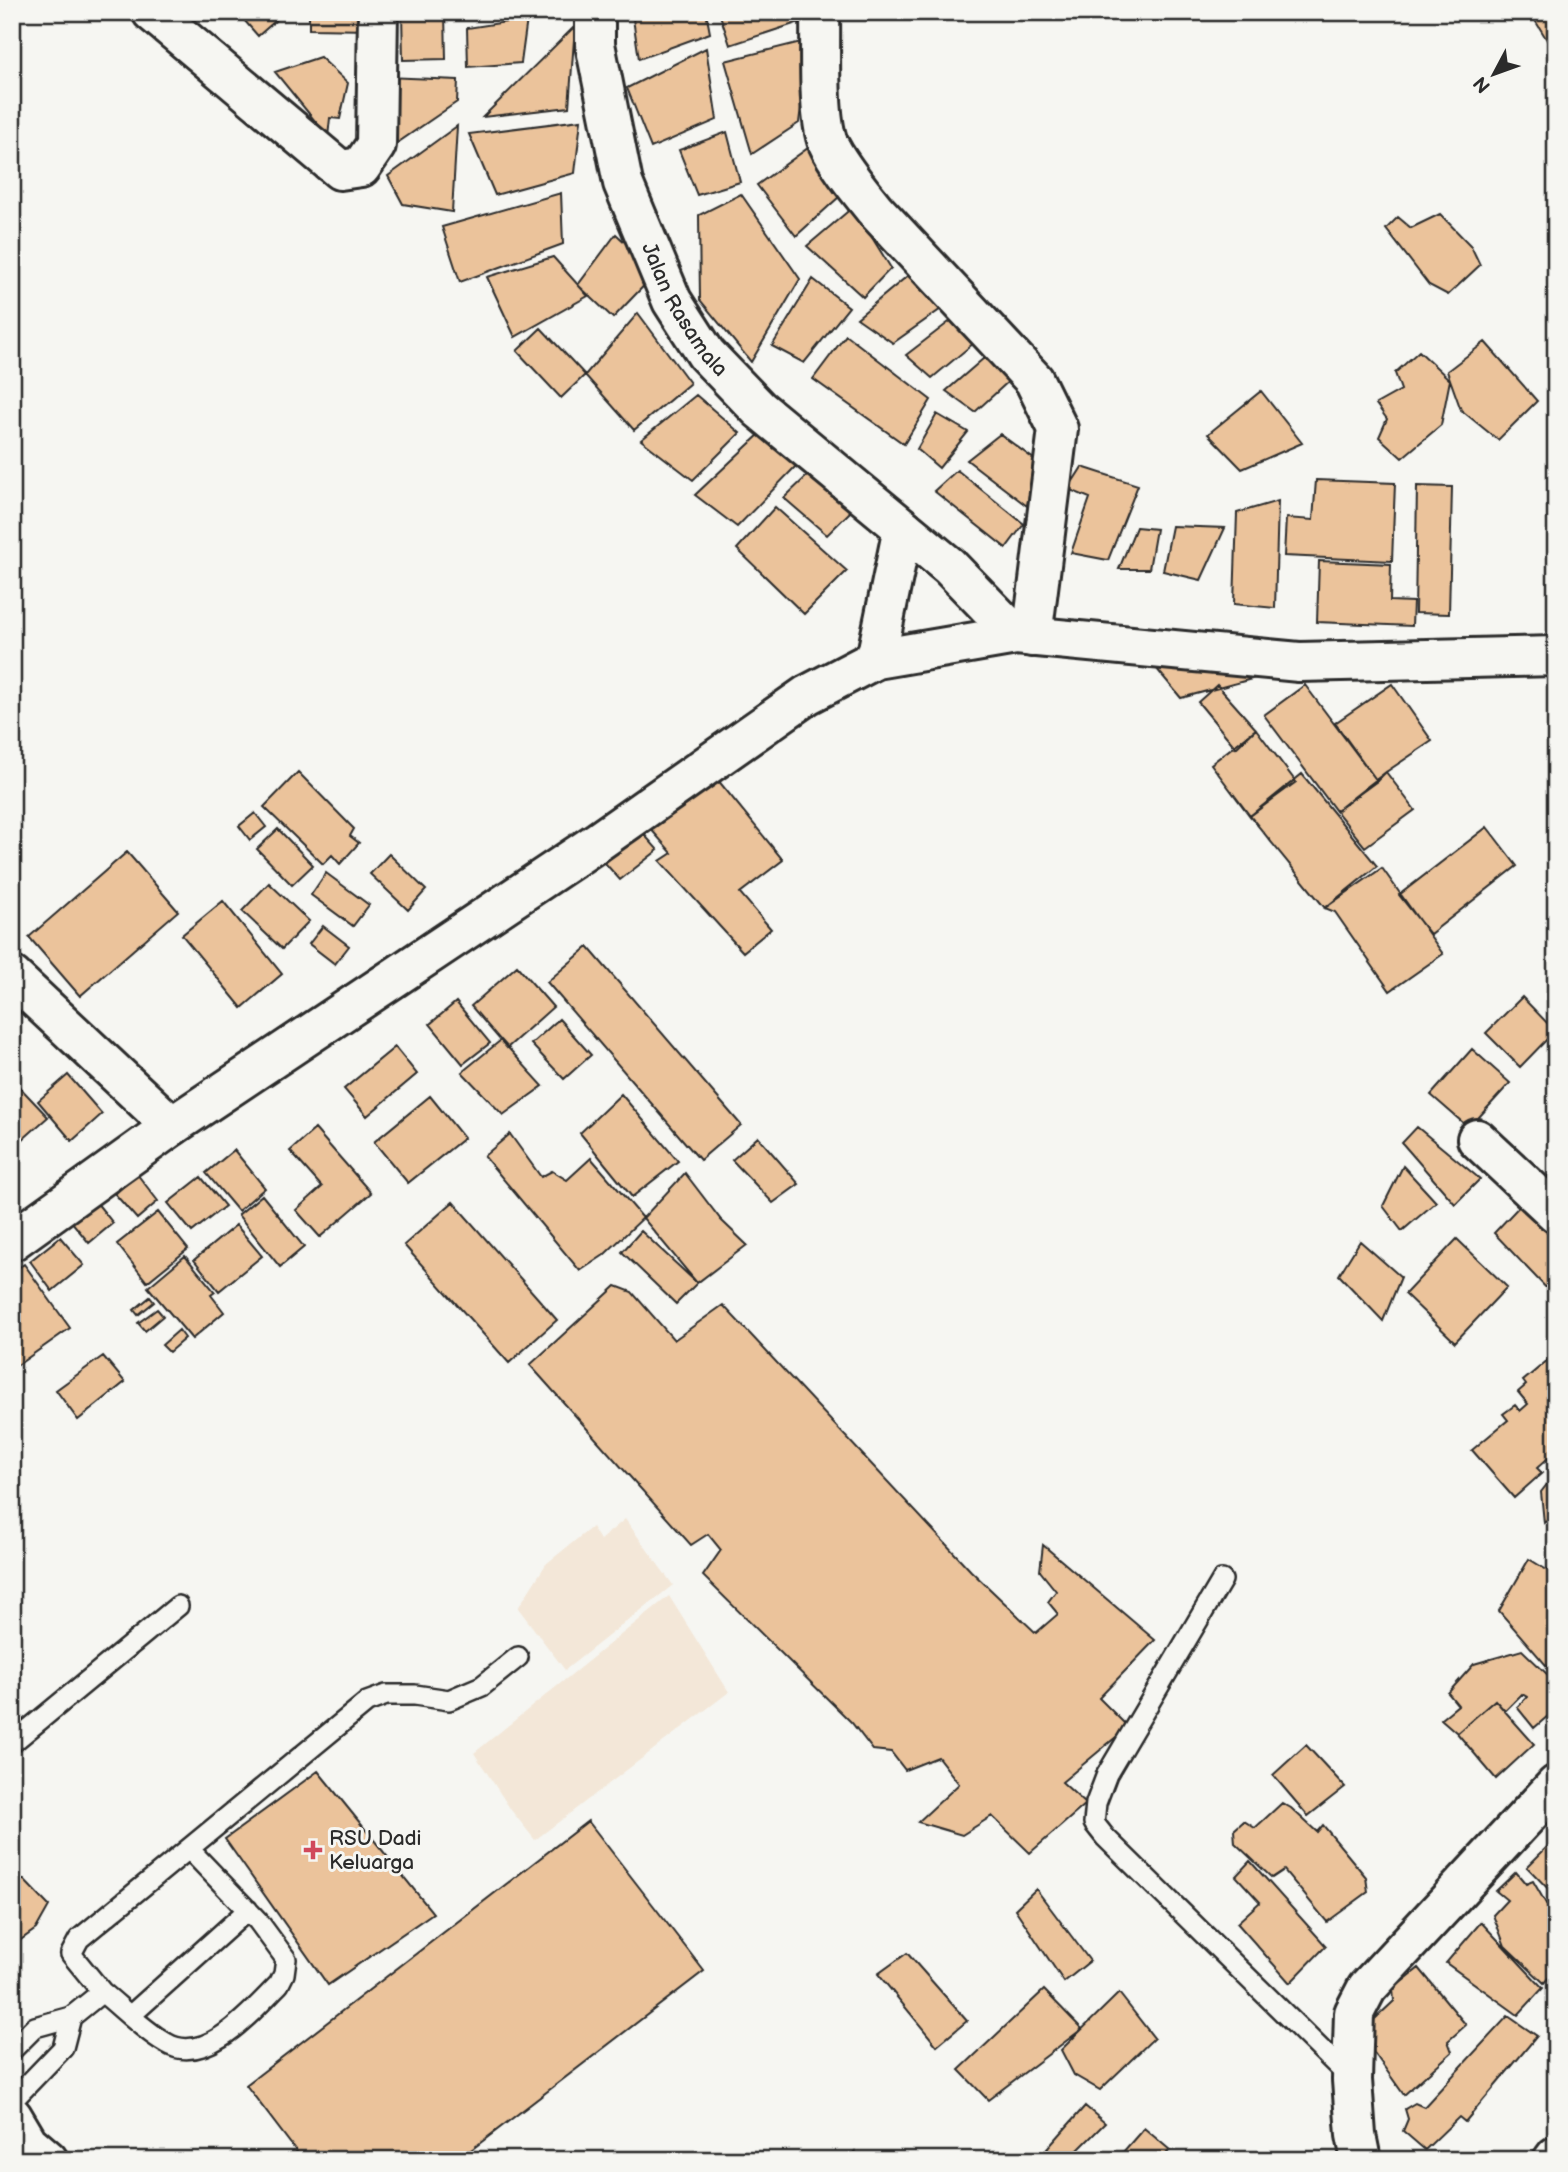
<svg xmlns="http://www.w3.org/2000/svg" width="1568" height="2172" font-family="'Balsamiq Sans',sans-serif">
<rect width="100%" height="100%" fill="#f6f6f2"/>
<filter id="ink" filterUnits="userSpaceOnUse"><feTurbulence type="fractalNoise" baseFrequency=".0143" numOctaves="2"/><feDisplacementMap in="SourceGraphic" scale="14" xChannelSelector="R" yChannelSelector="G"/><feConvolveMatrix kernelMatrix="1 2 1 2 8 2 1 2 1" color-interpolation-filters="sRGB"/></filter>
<g filter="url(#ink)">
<path fill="#f3e7d8" d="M625,1519L673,1585L565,1670L518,1608L546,1564L592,1527L600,1540Z
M669,1596L729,1692L535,1840L511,1810L474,1753Z"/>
<path fill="#ebc39b" stroke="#2b2b2b" stroke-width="2" d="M237,12H281L283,14L258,36Z
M309,12H371V30L309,29Z
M402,12H445L446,59L403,60Z
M632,12H706L710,33L639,59Z
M719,12H806V20L730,45Z
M1534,12H1556V46L1552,48L1536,22Z
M527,19L521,63L468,67L467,28Z
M575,26L569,107L483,117Z
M809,40L799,123L752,154L725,61Z
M706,48L717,120L651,148L627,88Z
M320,57L348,83L340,119L330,118L328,137L275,72Z
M386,77L458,80L457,102L384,152Z
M581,120L575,173L495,195L469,134Z
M457,126L452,212L403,204L388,176Z
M727,132L740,182L697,195L679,150Z
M808,148L840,196L796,236L757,185Z
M561,193L563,244L460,282L442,227Z
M741,194L800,279L751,362L700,300L699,215Z
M853,207L891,268L863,297L807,246Z
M1440,214L1471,246L1480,265L1448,295L1429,285L1386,229L1398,217L1411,228Z
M616,234L657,272L613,318L578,285Z
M553,257L588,296L515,337L487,277Z
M911,273L941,309L893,343L857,318Z
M813,279L849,307L804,363L772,346Z
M638,313L690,383L634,430L585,375Z
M953,319L974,343L932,378L906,355Z
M541,328L585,375L561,398L517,351Z
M846,335L931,400L904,444L813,379Z
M1485,342L1537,401L1498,440L1461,410L1447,371Z
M1419,351L1450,380L1441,425L1402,458L1379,437L1387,419L1376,404L1401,390L1395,373Z
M984,358L1011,379L975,412L946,391Z
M1261,391L1302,443L1242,469L1208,434Z
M696,395L740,433L693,480L641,440Z
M937,414L968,432L939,468L917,449Z
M762,432L796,466L737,527L695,495Z
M1000,434L1035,460L1027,506L967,460Z
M1082,467L1138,485L1108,560L1071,553L1090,498L1068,489Z
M957,470L1024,524L1006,548L934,491Z
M808,475L853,509L827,535L784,498Z
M1316,480L1395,483L1392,561L1284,556L1286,518L1313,520Z
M1417,486L1452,487L1449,614L1415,613Z
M1278,501L1275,608L1234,604L1237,513Z
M775,507L847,571L804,614L737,549Z
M1172,526L1225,528L1201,580L1163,571Z
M1136,527L1156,529L1149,569H1119Z
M1319,561L1391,564L1390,601L1413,602L1412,626L1317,622Z
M1267,667L1259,677L1181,698L1156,668Z
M1392,684L1432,741L1386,772L1377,781L1335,723Z
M1217,685L1256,729L1236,748L1198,702Z
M1305,685L1377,781L1336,811L1264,715Z
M1256,729L1296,782L1250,816L1211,764Z
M298,772L354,829L350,836L359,843L340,864L332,855L323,864L264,807Z
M1386,772L1415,810L1365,847L1336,811Z
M713,774L783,860L740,893L771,929L743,952L660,861L672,853L649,827Z
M1302,774L1377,866L1325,908L1250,816Z
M255,813L266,827L250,840L239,826Z
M1487,827L1517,866L1430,934L1399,895Z
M278,829L313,865L292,885L257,849Z
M641,831L658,850L620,880L605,863Z
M127,852L178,911L80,996L29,937Z
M389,854L426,890L408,910L370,874Z
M1382,868L1443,954L1390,991L1335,912L1325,908Z
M326,873L369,905L353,926L311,895Z
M269,883L309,921L282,949L242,911Z
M223,901L282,974L242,1008L182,935Z
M323,926L349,946L335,964L309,944Z
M588,947L741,1125L700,1160L547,982Z
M517,966L553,1007L507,1048L471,1006Z
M1522,997L1555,1031L1520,1067L1486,1033Z
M456,1002L490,1043L463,1064L430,1024Z
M559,1019L591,1055L564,1079L531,1044Z
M501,1040L543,1086L503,1115L462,1072Z
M395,1047L417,1074L367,1116L344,1089Z
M1472,1049L1510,1083L1469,1128L1431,1095Z
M68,1075L102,1114L72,1141L38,1101Z
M12,1079L48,1117L12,1149Z
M621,1094L678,1161L632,1197L580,1133Z
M430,1096L464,1138L408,1183L374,1142Z
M1417,1127L1480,1179L1455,1204L1402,1143Z
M315,1129L371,1193L320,1237L296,1210L322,1187L290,1151Z
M510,1134L541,1177L552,1171L567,1180L591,1158L643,1218L604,1255L580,1271L484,1156Z
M758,1137L799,1184L773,1203L732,1160Z
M234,1150L265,1188L238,1211L206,1173Z
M1403,1166L1436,1202L1402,1231L1383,1206Z
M685,1173L721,1220L747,1245L697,1283L643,1218Z
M137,1174L158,1201L137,1219L115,1194Z
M201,1177L225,1206L192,1232L168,1203Z
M262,1195L304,1247L280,1267L238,1215Z
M1527,1198L1556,1238V1289L1550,1292L1494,1233Z
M96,1202L113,1223L89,1243L71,1221Z
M453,1202L557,1320L509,1363L404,1245Z
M158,1212L188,1249L147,1282L117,1244Z
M236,1225L262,1256L219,1291L194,1260Z
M641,1231L697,1283L676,1304L622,1252Z
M60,1237L84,1265L52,1291L30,1261Z
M1457,1239L1507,1287L1455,1342L1405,1294Z
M1360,1241L1401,1277L1383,1321L1339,1275Z
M185,1256L215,1292L211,1295L224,1312L192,1339L148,1287Z
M24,1264L70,1328L12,1369V1272Z
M616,1286L632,1292L674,1340L723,1305L971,1571L1036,1633L1058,1614L1048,1602L1056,1591L1040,1571L1043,1545L1155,1640L1099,1698L1128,1727L1062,1782L1086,1804L1030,1853L992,1816L962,1835L918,1822L959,1784L938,1757L905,1770L891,1752L873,1750L852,1723L703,1576L721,1550L708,1534L691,1545L530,1365Z
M150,1297L154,1302L138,1315L134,1310Z
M157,1309L163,1316L145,1331L138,1323Z
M179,1330L185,1338L169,1352L162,1345Z
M103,1356L125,1382L78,1420L56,1390Z
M1548,1360L1556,1369V1451L1537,1468L1542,1473L1514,1498L1472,1450L1508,1420L1503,1414L1515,1405L1520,1411L1528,1404L1518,1392L1526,1385L1523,1381Z
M1556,1473V1514L1544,1523L1541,1492Z
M1529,1559L1547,1570L1556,1564V1709L1534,1728L1517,1707L1527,1697L1522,1694L1505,1711L1495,1700L1457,1733L1441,1719L1458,1705L1448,1693L1474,1664L1522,1650L1549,1676L1552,1672L1499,1611Z
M1495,1700L1534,1744L1496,1779L1457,1733Z
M1306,1745L1345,1787L1308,1816L1273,1775Z
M318,1771L433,1913L328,1985L225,1839Z
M1282,1803L1291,1808L1317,1832L1323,1825L1366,1877L1368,1892L1327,1922L1284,1870L1272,1878L1235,1843L1234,1830L1244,1821L1255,1828Z
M1556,1814V1831L1547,1821Z
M588,1821L704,1971L458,2160H303L246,2085Z
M1551,1843L1556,1846V1897L1527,1867Z
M1250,1861L1326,1946L1290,1983L1237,1923L1260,1902L1236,1876Z
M1516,1872L1526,1884L1533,1881L1548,1907L1556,1913V1969L1544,1983L1505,1946L1493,1915L1507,1900L1496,1891Z
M23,1879L49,1906L36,1929L12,1946V1887Z
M1036,1889L1090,1961L1064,1982L1015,1909Z
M1481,1922L1543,1988L1518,2015L1446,1963Z
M907,1953L967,2021L937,2046L878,1974Z
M1419,1968L1466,2025L1448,2041L1452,2052L1404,2095L1360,2033L1394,2001L1393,1989Z
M1044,1990L1082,2029L988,2100L959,2070Z
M1119,1993L1154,2038L1100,2090L1074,2075L1061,2050Z
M1508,2016L1537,2036L1465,2122L1459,2117L1425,2150L1403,2131L1408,2119L1405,2109L1415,2103L1424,2107Z
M1085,2106L1105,2123L1068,2160H1058L1047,2149Z
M1144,2128L1170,2150L1160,2160H1116Z
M855,2151L862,2160H845Z"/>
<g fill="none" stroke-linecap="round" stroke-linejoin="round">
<g stroke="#2b2b2b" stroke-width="24">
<path id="lane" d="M1222,1580L1107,1774L1096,1803L1094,1823L1105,1837L1351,2079
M12,1743L178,1606
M102,1992C122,2008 143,2030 166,2043C206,2067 253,2010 279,1984L284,1974L286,1959L258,1921L189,1849
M131,2015L248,1910
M12,2050L35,2027L71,2017L102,1992L71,1954L79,1939L367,1702L386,1695H415L449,1700L482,1686L518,1657
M12,2101L63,2048L71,2017"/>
</g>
<g stroke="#2b2b2b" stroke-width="44">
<path id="street" d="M152,12L340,170L361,167L376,145L378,12
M820,12C821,45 817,114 828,143C838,165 860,191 875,210L1034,380L1058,429L1032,637
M12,976L172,1126
M1477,1139L1556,1213
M1361,2160L1356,2135L1352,2080L1353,2046L1354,2013L1367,1988L1556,1785
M1553,2160L1556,2156"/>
</g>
<g stroke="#2b2b2b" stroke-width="44">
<g id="secondary">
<path id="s1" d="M595,12V44L623,183L672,301L706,354L759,409L949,566L1016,635"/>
<path d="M876,659L903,528"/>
<path d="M12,1241L172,1126L599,841L807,695L876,659L1016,635L1299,662L1556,656"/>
<path d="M12,2116L28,2143L48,2160"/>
</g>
</g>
<use href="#lane" stroke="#f6f6f2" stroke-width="19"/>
<use href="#street" stroke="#f6f6f2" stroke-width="38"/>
<use href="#secondary" stroke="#f6f6f2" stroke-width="38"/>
</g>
</g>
<path fill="#d1495b" stroke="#f6f6f2" stroke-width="2.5" d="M309.5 1839.5h7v7h7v7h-7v7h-7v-7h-7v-7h7z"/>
<g text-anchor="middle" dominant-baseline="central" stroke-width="6" stroke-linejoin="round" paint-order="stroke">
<g font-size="21" fill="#2b2b2b" stroke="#f6f6f2">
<text stroke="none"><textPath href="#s1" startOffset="315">Jalan Rasamala</textPath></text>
</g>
<g font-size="21" fill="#2b2b2b" stroke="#f6f6f2" text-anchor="start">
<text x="329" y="1838">RSU Dadi<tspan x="329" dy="24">Keluarga</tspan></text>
</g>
</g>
<rect width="1568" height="2172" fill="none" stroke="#f6f6f2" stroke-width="42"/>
<rect x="21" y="21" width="1526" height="2130" fill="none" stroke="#2b2b2b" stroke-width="2.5" filter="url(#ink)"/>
<g transform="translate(1494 74) rotate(229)" stroke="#f6f6f2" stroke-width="5" paint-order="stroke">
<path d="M0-5L12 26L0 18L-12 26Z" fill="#2b2b2b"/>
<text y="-10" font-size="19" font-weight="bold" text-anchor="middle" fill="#2b2b2b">N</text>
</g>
</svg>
